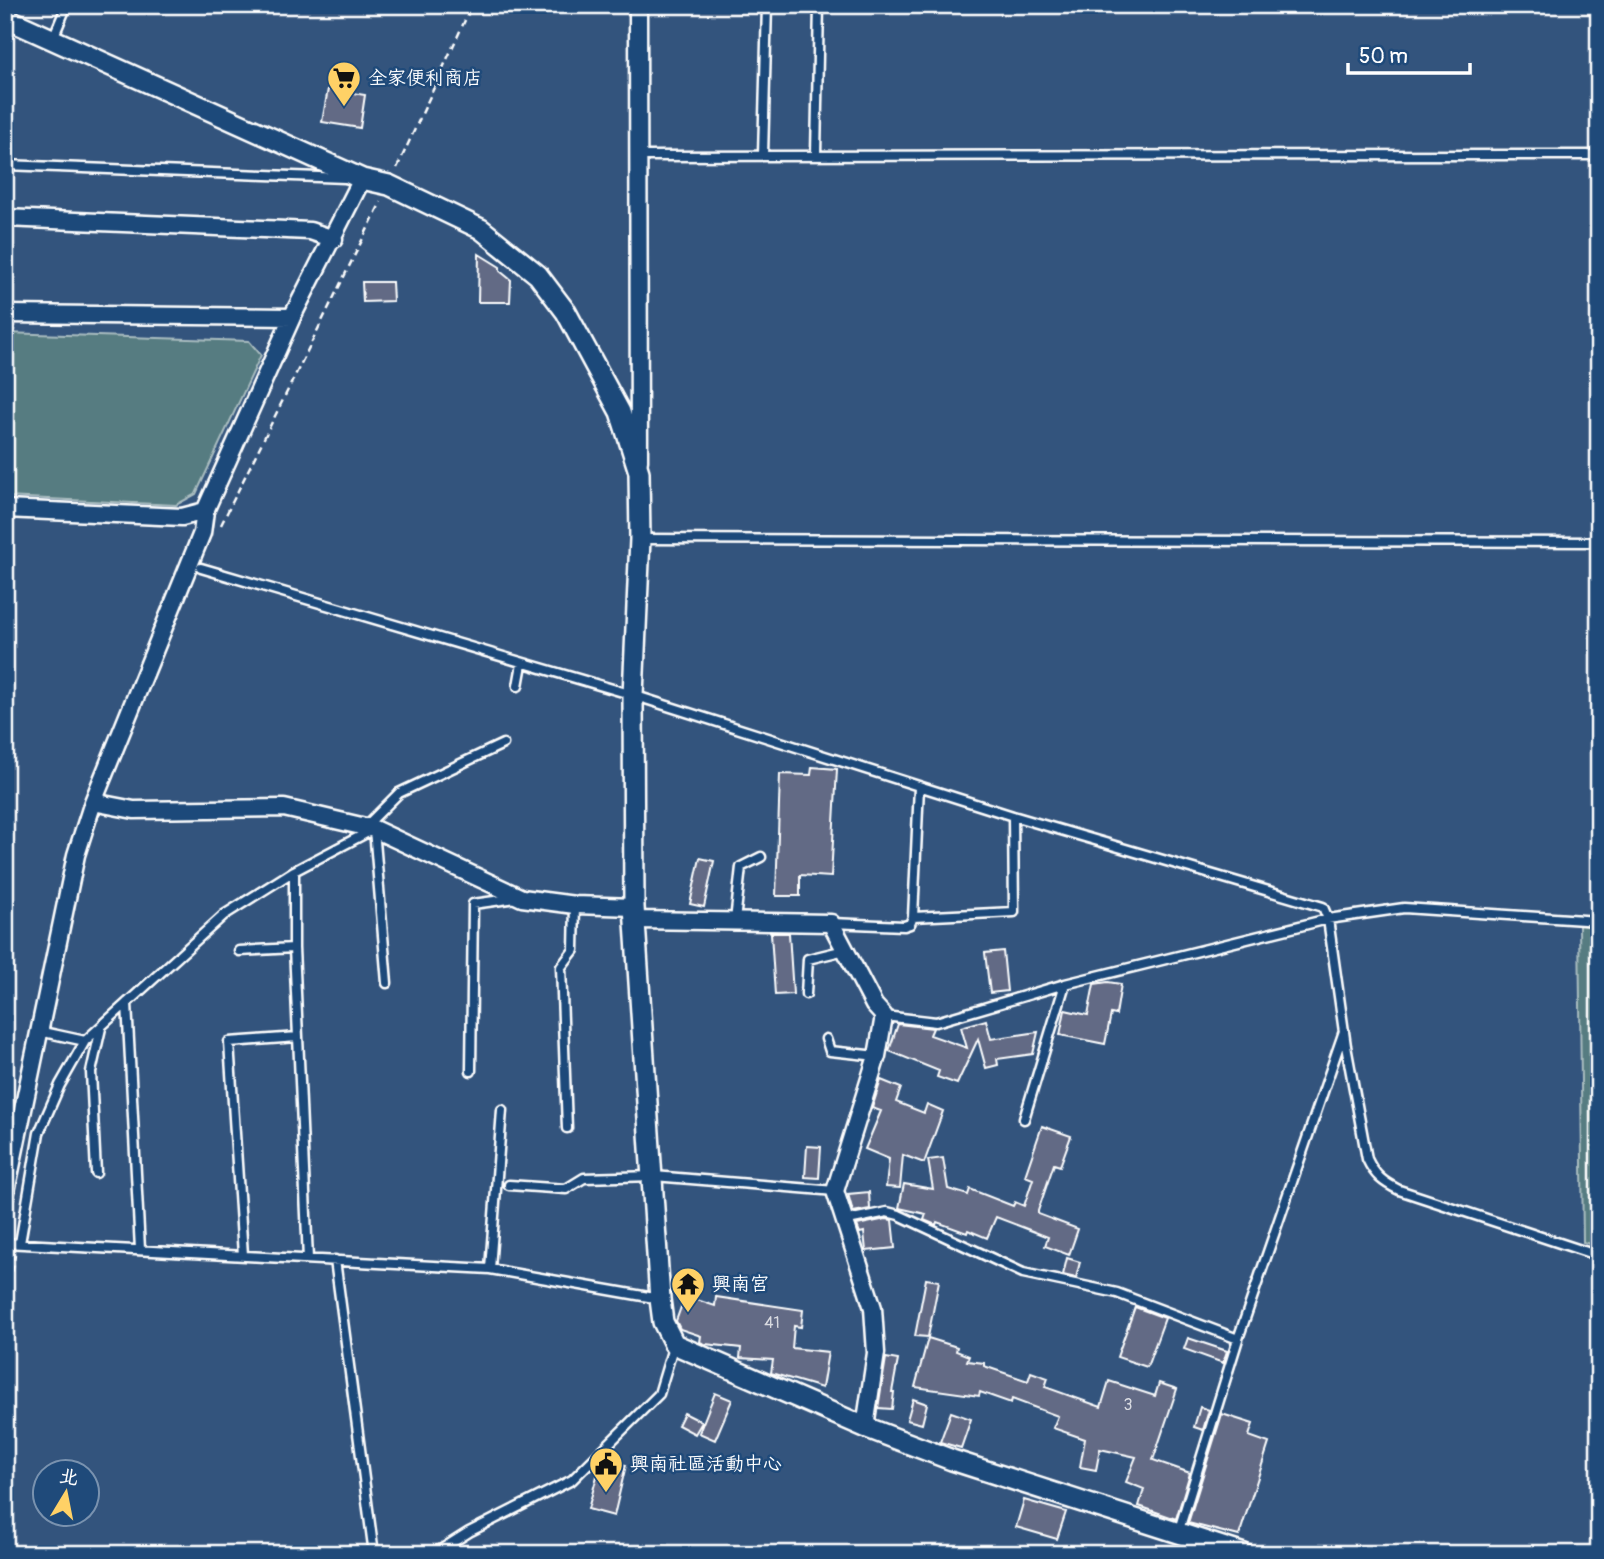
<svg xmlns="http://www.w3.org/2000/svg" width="1604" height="1559" font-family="Pangolin,'LXGW WenKai TC',sans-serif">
<rect width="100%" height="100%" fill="#33547d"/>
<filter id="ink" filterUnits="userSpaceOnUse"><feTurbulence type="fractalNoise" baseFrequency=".0143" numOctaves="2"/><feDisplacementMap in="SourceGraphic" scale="14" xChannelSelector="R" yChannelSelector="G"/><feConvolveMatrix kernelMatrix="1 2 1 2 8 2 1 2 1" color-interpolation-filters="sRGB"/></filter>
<g filter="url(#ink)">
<path fill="#567b81" stroke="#aabdc0" stroke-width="2" d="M5,333L249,341L261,355L196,494L176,505L5,497Z
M1579,925L1599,927V1247L1583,1242Z"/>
<path fill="#626a85" stroke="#fff" stroke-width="2" d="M328,89L365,95L360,128L322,122Z
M479,254L500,267V271L511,280L510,302H478Z
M362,282H392L393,301L363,302Z
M812,767L837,769L831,877L800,875V896H776L780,774L811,775Z
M700,858L714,861L704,907L690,904Z
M771,933H789L793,994L775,995Z
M1003,951L1007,991L990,993L985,953Z
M1108,982L1121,984L1116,1015L1111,1014L1105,1044L1060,1035L1065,1010L1088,1015L1094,984Z
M986,1020L991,1039L1038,1032L1033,1054L997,1059L998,1065L986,1068L978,1039L957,1084L937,1077L939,1071L889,1051L898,1024L933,1028L930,1035L967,1048L961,1027Z
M881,1080L901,1088L896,1102L924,1113L927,1104L943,1111L924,1163L903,1155L900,1188L886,1187L889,1159L865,1149L881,1111L872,1108Z
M1042,1126L1071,1136L1060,1166L1054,1164L1038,1211V1214L1078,1229L1069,1255L1045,1246L1048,1237L996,1217L987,1238L968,1230L967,1233L937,1222L936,1225L924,1220L926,1214L899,1208L904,1184L933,1189L928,1160L943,1158L948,1189L968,1195L970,1189L1013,1206L1015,1202L1024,1206L1033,1179L1025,1176Z
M807,1146L821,1147L819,1178L805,1177Z
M869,1192L870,1209L853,1212L848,1194Z
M886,1219L892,1220L895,1248L866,1251L864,1232L860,1233L857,1225Z
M1067,1258L1080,1262L1076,1278L1063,1275Z
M926,1279L939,1281L928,1337L915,1336Z
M685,1296L715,1306L716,1297L803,1310L801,1327L794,1326L792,1348L828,1352L822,1388L771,1373L773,1360L740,1358L741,1348L705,1344L700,1342L701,1336L680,1329L676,1321Z
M1135,1307L1165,1318L1147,1367L1117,1357Z
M928,1338L957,1347L956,1351L969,1356L967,1361L984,1363V1366L1028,1381L1031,1372L1048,1378L1045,1387L1101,1407L1109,1381L1155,1396L1159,1383L1177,1389L1153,1460L1190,1473L1176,1519L1139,1506L1144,1489L1126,1482L1136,1457L1100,1449L1096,1470L1080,1467L1085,1439L1053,1428L1058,1416L1012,1399L1011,1403L980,1392L979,1396L915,1387Z
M1188,1338L1227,1351L1223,1363L1184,1349Z
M886,1358L898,1360L892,1392H894L892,1409L878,1408Z
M715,1393L732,1400L715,1440L699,1433Z
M913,1399L927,1404L922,1424L907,1420Z
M1200,1407L1209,1410L1203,1430L1194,1427Z
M951,1412L971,1419L961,1448L940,1442Z
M684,1413L702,1422L695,1434L678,1425Z
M1222,1414L1253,1424L1249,1436L1269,1443L1239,1536L1188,1523Z
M612,1462L626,1465L614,1516L588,1509L597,1476L607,1479Z
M1024,1500L1066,1512L1057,1539L1016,1527Z"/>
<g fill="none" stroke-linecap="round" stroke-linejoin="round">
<g stroke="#fff" stroke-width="13">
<path id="service" d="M53,38L67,5
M816,154L819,5
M763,155L767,5
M638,156L1599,155
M5,165L345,178
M640,539L1599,542
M201,568L633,695L1013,816L1323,907L1328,919L1346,1046L1367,1159C1375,1176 1383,1182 1399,1190L1599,1256
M518,686L522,664
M365,827L399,793L503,744
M913,917L919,787
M735,921L741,867L761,857
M831,923L904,926L910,924L913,917L1014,912L1013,816
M239,951L294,948
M806,994L808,959L845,950
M127,1003L140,1249
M884,1016L936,1022L1065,984L1328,919L1404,908L1599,921
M39,1031L85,1041L224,915L294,871
M826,1039L830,1051L877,1056
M471,1071L473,904L516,898
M1024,1119L1065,984
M567,1128L561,967L574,950L575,905
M96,1173L91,1072L101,1028
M509,1185L566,1189L584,1178L654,1176L835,1191
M843,1221L887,1212L899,1215L1023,1273L1117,1293L1238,1339L1344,1031
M5,1243L490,1269L660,1299
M20,1243L39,1133L60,1085L85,1041
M243,1255L229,1042L298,1037
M308,1259L294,948V871L374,829L387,983
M335,1260L374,1554
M490,1269L502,1110
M1178,1533L1238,1339
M434,1554L469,1532L572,1480L659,1394L674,1344"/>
</g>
<g stroke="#fff" stroke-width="21">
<path id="minor" d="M638,5L639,461
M5,218L310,231L334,239
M5,314L292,317
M5,509L182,517L205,511L292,317L362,179
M93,802L134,810L284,808L374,829L522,898L575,905L634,907
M635,920L831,923L874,1005L884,1016L877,1056L835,1191L873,1308L876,1353L865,1427
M5,1196L76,855L93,802L202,533L205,511"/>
</g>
<g stroke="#fff" stroke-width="24">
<path id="tertiary" d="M5,18L362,179L389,185L481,229L538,275L566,312L620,412L639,472L640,539L633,695L634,907L660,1299L663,1322L674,1344L865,1427L952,1460L1244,1554"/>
</g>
<path stroke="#fff" stroke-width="2.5" stroke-dasharray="7 5" stroke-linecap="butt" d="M397,168L472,5
M221,525L381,202
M5,1319L15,1255"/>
<use href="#service" stroke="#1f4a7a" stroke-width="8"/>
<use href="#minor" stroke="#1f4a7a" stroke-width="16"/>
<use href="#tertiary" stroke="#1f4a7a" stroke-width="19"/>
</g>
</g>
<defs>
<g id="supermarket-pin" transform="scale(1.75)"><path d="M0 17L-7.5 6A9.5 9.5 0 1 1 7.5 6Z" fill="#ffd166" stroke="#1f4a7a"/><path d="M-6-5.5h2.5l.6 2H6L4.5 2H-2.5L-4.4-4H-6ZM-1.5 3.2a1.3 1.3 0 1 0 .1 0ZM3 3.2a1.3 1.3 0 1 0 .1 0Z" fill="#111"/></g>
<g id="temple-pin" transform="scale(1.75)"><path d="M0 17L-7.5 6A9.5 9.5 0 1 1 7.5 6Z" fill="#ffd166" stroke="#1f4a7a"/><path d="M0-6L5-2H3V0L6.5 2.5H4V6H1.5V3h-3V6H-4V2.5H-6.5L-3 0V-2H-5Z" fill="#111"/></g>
<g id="civic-pin" transform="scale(1.75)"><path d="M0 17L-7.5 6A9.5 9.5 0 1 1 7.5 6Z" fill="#ffd166" stroke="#1f4a7a"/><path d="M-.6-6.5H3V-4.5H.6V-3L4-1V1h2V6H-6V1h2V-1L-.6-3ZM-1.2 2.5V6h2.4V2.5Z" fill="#111"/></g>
</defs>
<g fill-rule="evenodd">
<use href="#supermarket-pin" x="344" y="78"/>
<use href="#temple-pin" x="688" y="1284"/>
<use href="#civic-pin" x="606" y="1464"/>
</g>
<g text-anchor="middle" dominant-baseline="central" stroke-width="5" stroke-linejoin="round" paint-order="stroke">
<g font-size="16" fill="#d8dae0">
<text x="772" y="1323">41</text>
<text x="1128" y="1405">3</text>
</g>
<g font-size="19" fill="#fff" stroke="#1f4a7a" text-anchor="start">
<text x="368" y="78">全家便利商店</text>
<text x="712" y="1284">興南宮</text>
<text x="630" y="1464">興南社區活動中心</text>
</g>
</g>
<rect width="1604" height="1559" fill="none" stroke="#1f4a7a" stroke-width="28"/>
<rect x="14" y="14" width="1576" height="1531" fill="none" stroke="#fff" stroke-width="2.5" filter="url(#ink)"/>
<g transform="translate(66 1493) rotate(10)"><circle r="33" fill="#1f4a7a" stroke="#7992af" stroke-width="2"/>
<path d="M0-5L12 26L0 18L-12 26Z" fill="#ffd166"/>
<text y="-10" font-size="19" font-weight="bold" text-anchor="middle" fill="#ffffff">北</text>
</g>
<path d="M1348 63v10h122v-10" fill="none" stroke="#ffffff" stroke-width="3.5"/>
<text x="1359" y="63" font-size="21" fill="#ffffff" stroke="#1f4a7a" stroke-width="5" paint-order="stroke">50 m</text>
</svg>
